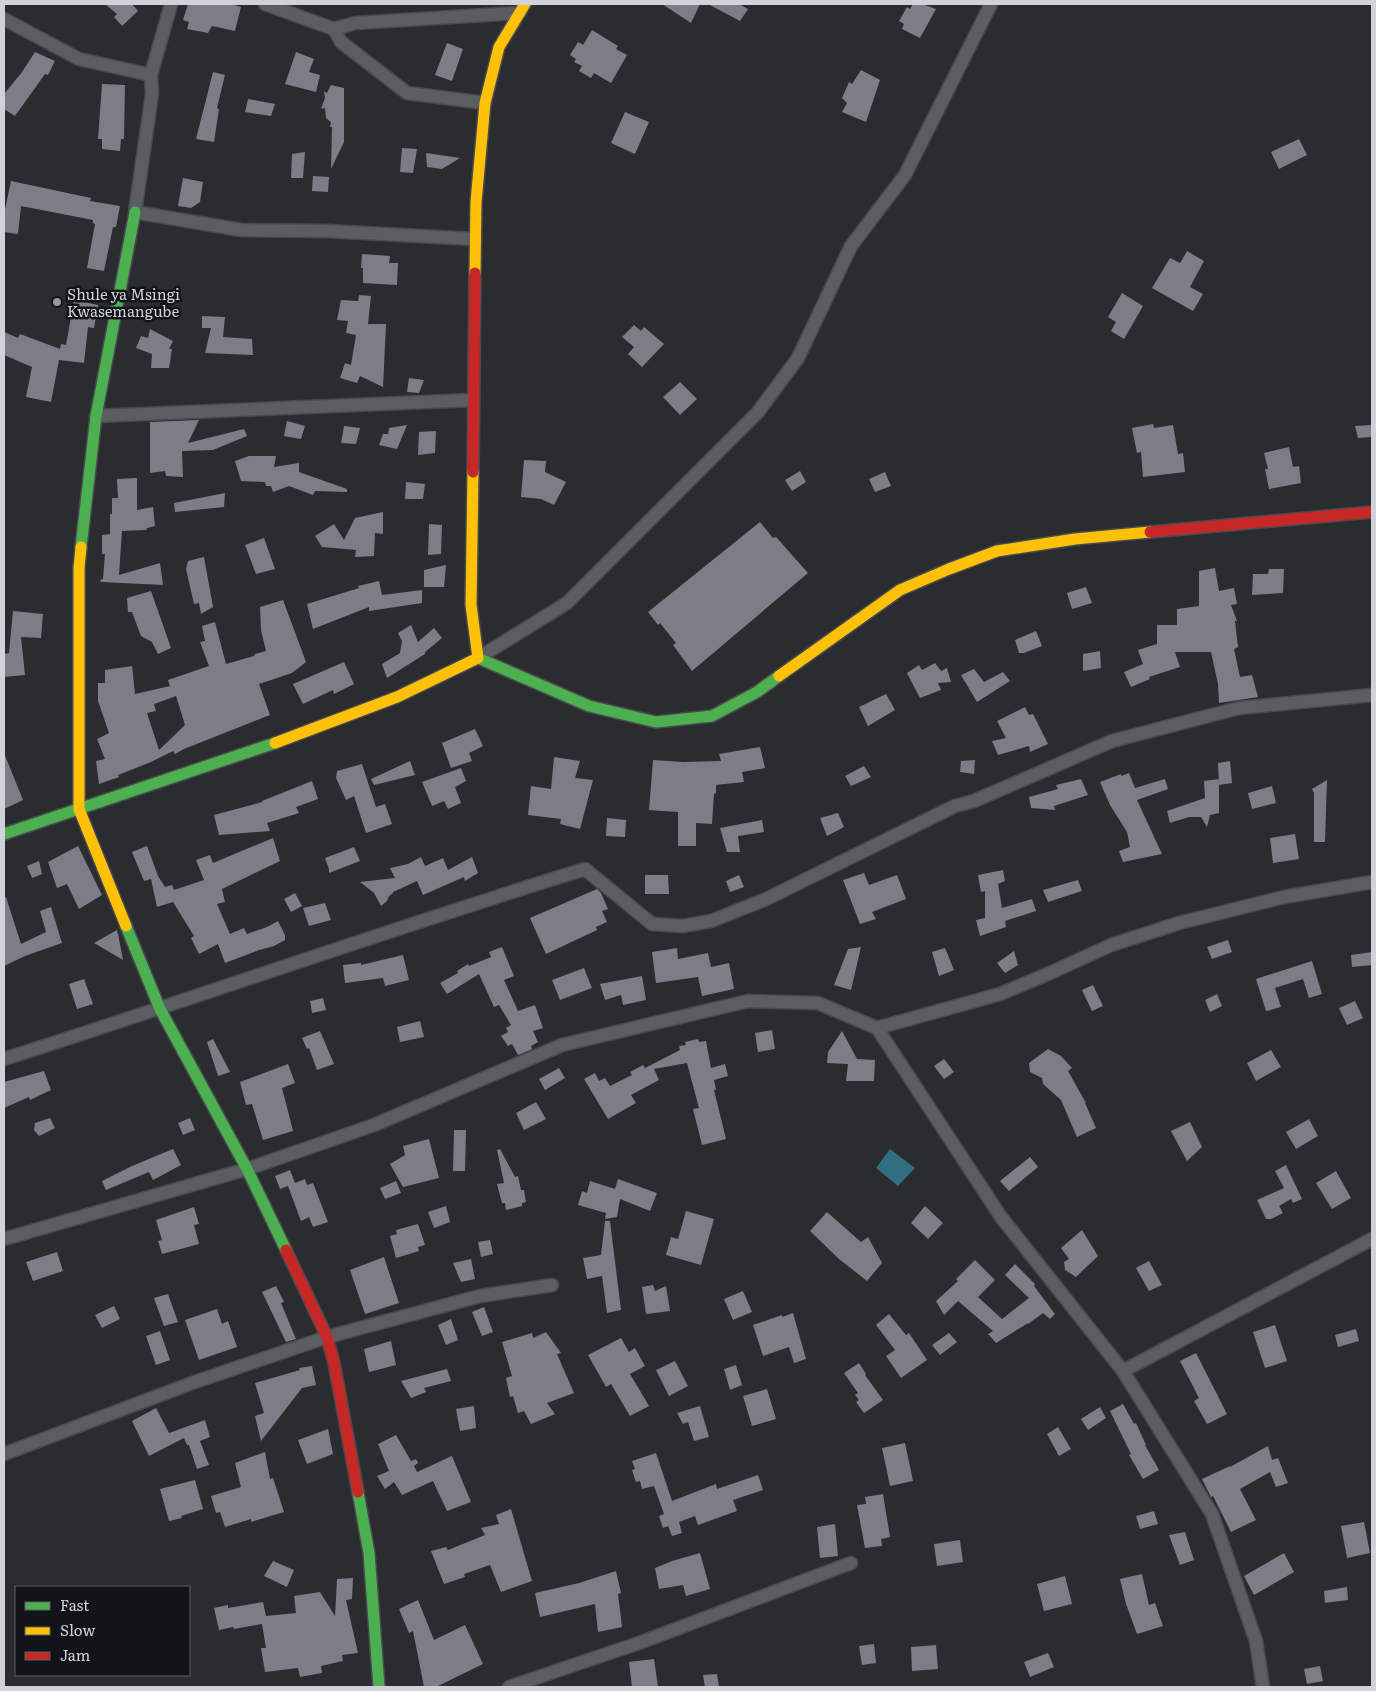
<svg xmlns="http://www.w3.org/2000/svg" width="1376" height="1691" font-family="Literata,serif">
<rect width="100%" height="100%" fill="#2a2c30"/>
<path fill="#316e82" d="M890,1149L915,1168L898,1186L876,1168Z"/>
<path fill="#7e7c87" fill-rule="evenodd" d="M105,4H132L138,11L122,26L114,17L117,14Z
M188,4H231L241,7L235,31L212,26L208,33L187,29L189,22L183,20Z
M662,4H700L691,23Z
M708,4H739L748,9L740,21Z
M913,4H922L936,9L920,38L902,29L904,24L899,21L907,7L910,9Z
M592,30L618,46L616,49L627,55L611,83L594,73L591,78L579,71L582,66L574,62L576,59L570,55L578,42L583,45Z
M447,43L463,49L452,81L435,75Z
M35,52L55,61L48,75L45,74L15,116L4,109V94L22,72Z
M296,52L314,59L309,72L320,75L316,92L285,84Z
M861,70L880,80L866,122L842,112L847,103L842,98L849,82L852,84Z
M213,72L225,75L217,108L219,109L214,142L196,139Z
M102,84L125,85L124,139H121L120,151L102,149V139H98Z
M331,85L344,88V142L331,169L332,127H330L331,122L326,118L325,108L321,109L325,98L324,91L327,93Z
M248,99L275,104L271,116L245,112Z
M625,112L649,122L635,154L611,143Z
M1299,139L1307,155L1279,169L1271,152Z
M402,148L417,149L413,173L400,172Z
M305,152L303,178H291L292,154Z
M426,153L460,158L442,169L427,167Z
M313,176L329,177L328,192L312,191Z
M183,178L203,182L200,202L191,208L178,206Z
M11,181L91,198L90,201L120,206L116,227H113L104,271L87,268L95,224L93,223V220L21,206L18,234L4,232V209H5Z
M1187,251L1204,261L1190,287L1203,294L1193,311L1152,288L1170,258L1180,263Z
M362,254L390,256L389,263H398L397,285L363,283V268H361Z
M1122,293L1143,306L1124,339L1111,331L1116,322L1108,317Z
M359,295L371,296L368,324H386L383,387L360,376L357,383L340,378L345,363L351,365L356,335L346,333L348,321L337,320L341,300L358,301Z
M74,300L98,305L94,328L88,327L84,363L59,360L51,402L26,397L32,367L4,355V332L18,338L20,334L60,349L61,344L66,345Z
M202,316L225,317L223,337L252,339L253,355L205,353L211,328H202Z
M634,325L641,331L644,327L664,344L642,367L628,354L634,347L622,337Z
M150,329L173,341L169,349H172L169,368H151L152,354L136,348L141,336L148,338Z
M409,378L424,380L419,393L407,392Z
M680,382L697,399L680,415L663,397Z
M199,420L188,443L244,429L247,436L213,450L182,451L183,477L166,476L165,471L150,473V422Z
M287,421L305,426L301,439L284,436Z
M1153,424L1154,428L1173,425L1178,454L1183,453L1185,472L1143,477L1141,452L1137,453L1132,428Z
M407,425L397,449L379,445L383,434H388L389,428Z
M1372,425V437L1358,438L1355,426Z
M344,426L360,428L356,444L341,443Z
M436,431L435,453L418,455L419,432Z
M1289,447L1293,467L1299,466L1301,483L1269,489L1265,469H1268L1264,453Z
M249,456H276L274,467L299,463V472L347,489V492L315,491L313,495L289,486L273,492L271,486H266L265,482L241,481L235,461Z
M524,460L546,461L545,472L566,482L554,505L541,499L521,497Z
M800,471L806,482L792,491L785,480Z
M885,472L891,486L875,492L869,479Z
M137,478V510L153,507L155,526L147,528L146,530L122,531L119,575L160,563L163,585L101,582L100,580L103,579L105,554H102V535L110,534V514H112V498H118L117,479Z
M406,482L425,484L423,499H405Z
M225,493L224,507L175,512L174,503Z
M383,512V534L375,533L374,556L355,557L356,550L322,547L315,536L334,524L344,540L355,518Z
M760,522L773,538L776,537L808,573L692,671L673,645L676,643L660,623L658,625L648,612Z
M429,524L442,525L441,554L428,555Z
M264,538L275,569L256,574L245,545Z
M204,557L213,607L201,614L199,603L194,604L186,569L188,561Z
M446,565L444,587H424V570Z
M1215,568L1219,591L1234,588L1237,604L1231,605L1237,621H1235L1238,647L1234,649L1240,677L1252,675L1258,697L1219,703L1218,684L1211,652H1175L1180,667L1149,677L1150,679L1131,687L1124,672L1143,664L1138,650L1157,644V625H1177V609L1199,606V571Z
M1269,569H1284L1283,593L1252,595L1253,574H1268Z
M379,581L382,595L422,590V603L369,611V607L313,629L307,604L359,588L358,586Z
M1086,587L1092,603L1072,609L1067,593Z
M151,591L171,648L158,654L152,642L141,636L132,612H128L127,598Z
M283,600L306,662L292,673L259,684L270,715L184,749L175,754L173,751L151,762L118,775L119,777L99,784L96,761L105,759L97,739L109,733L98,701V683H105V670L132,666L135,694L170,686L168,680L209,666L200,642L205,641L202,626L215,622L226,664L254,656L255,654L266,651L261,630L260,607ZM176,696L185,725L159,750L147,713L156,711L154,704Z
M13,611L43,614L41,638L21,637L25,675L4,677V654L9,653Z
M411,625L418,642L434,628L442,638L425,652V654L387,678L382,664L400,653L402,641L398,633Z
M1036,631L1042,646L1024,653H1019L1015,640Z
M1100,651L1101,668L1083,671V654Z
M344,662L354,684L334,694L333,690L303,704L293,684Z
M935,663L941,671L947,668L951,682L938,683L941,690L920,698L907,673L919,665L922,670Z
M974,669L984,682L1003,672L1010,681L977,702L961,675Z
M886,694L895,710L868,726L859,707Z
M1025,707L1029,715L1033,714L1048,744L1030,752L1029,746L998,755L992,741L1006,738L997,721Z
M475,729L483,746L469,753L472,761L451,768L442,743Z
M760,747L765,768L742,772L744,782L716,785V793L714,794L712,824L696,823V846H678V812L649,810L653,760L683,762L721,761L719,754Z
M4,753L23,800L4,809Z
M554,757L580,761L575,778L593,780L580,829L560,824L561,819L528,815L531,786L551,789Z
M975,760L974,774L960,772L961,761Z
M410,761L415,775L374,785L371,779Z
M1230,761L1232,783L1219,785L1218,763Z
M362,764L376,807L385,804L392,824L366,833L354,796L346,800L336,778L337,771Z
M864,766L871,777L851,786L845,776Z
M461,768L466,781L455,787L461,803L448,809L444,801L432,806L422,782Z
M1129,773L1135,788L1165,779L1168,789L1137,800L1162,854L1123,862L1119,851L1130,847L1127,832L1110,805L1100,782L1121,774V776Z
M1081,779L1088,795L1054,806L1055,810L1031,808L1029,797L1058,789L1056,785Z
M1219,779V813L1210,815L1207,827L1201,817H1189L1170,823L1167,811L1205,798L1204,781Z
M1327,780L1325,842H1314V793L1312,789Z
M312,781L318,799L296,807L299,813L267,823L270,831L219,835L214,815L262,802V801Z
M1272,786L1276,803L1252,809L1248,793Z
M838,813L844,827L827,836L820,818Z
M607,818L626,820L625,837L606,836Z
M762,820L764,832L738,836L740,852H727L720,828Z
M1295,834L1299,859L1273,863L1270,838Z
M273,838L280,861L222,889L225,902L217,904L230,934L244,928L247,934L267,927L278,921L285,935V940L274,946L259,950L225,963L218,944L199,954L191,938L194,936L173,902L157,907L151,879L144,881L132,852L147,846L158,876L165,887L172,885L174,890L204,880L196,860L210,855L213,863Z
M78,846L102,895L79,909L67,884L57,888L48,862Z
M354,847L360,861L329,873V869L325,858Z
M421,857L425,866L443,858L448,870L472,857L478,873L465,881L464,877L423,895L417,881L393,892V893L389,896L387,901L381,906L374,893L360,882L395,878L390,868L408,864Z
M39,861L42,874L32,878L27,866Z
M1003,870L1005,881L998,884L1002,908L1032,899L1036,911L1005,921L1006,927L980,936L976,920L985,918V891L981,892L978,875Z
M864,873L869,885L897,875L906,899L872,912L876,919L860,924L843,880Z
M645,875H668L669,894H645Z
M739,875L744,887L730,892L726,881Z
M1078,880L1082,891L1048,902L1043,890Z
M597,889L601,893L608,909L602,911L607,922L596,927L597,930L546,954L530,918Z
M295,893L302,906L291,912L284,899Z
M6,897L21,944L46,932L40,911L51,907L62,943L25,956L4,966V898Z
M325,903L331,920L309,926L303,908Z
M117,930L118,934L123,960L94,943Z
M1228,940L1232,952L1212,959L1207,947Z
M502,947L514,976L504,980L518,1011L535,1005L543,1028L533,1031L538,1042L531,1046L532,1049L518,1055L512,1044L508,1046L501,1036L508,1032L506,1028L511,1025L499,1005L494,1007L479,974L447,994L440,983L458,973L457,971L468,964L469,966L491,957L489,952Z
M861,947L851,990L834,985L848,949Z
M677,948L678,959L708,953L711,967L729,963L734,989L702,996L698,977L656,983L652,952Z
M945,948L954,970L939,976L932,952Z
M1014,951L1018,965L1005,973L997,963Z
M1372,952V965L1352,967L1351,955Z
M403,955L409,980L385,986L383,978L345,983L343,965L361,963V965Z
M1312,961L1322,994L1309,998L1303,979L1275,988L1281,1007L1266,1011L1256,979Z
M584,968L592,988L560,1000L552,980Z
M642,976L646,1000L623,1005L621,995L605,1000L600,984Z
M84,979L93,1004L77,1009L69,984Z
M1093,985L1103,1006L1092,1011L1082,990Z
M1217,994L1222,1006L1210,1012L1205,1000Z
M323,998L326,1010L312,1013L310,1001Z
M1355,1001L1363,1018L1347,1025L1339,1008Z
M420,1021L424,1037L400,1042L397,1027Z
M772,1030L775,1049L758,1052L755,1033Z
M320,1031L334,1064L317,1070L309,1048L307,1049L302,1038Z
M842,1031L857,1059L875,1060L874,1081H846L848,1064L827,1063L828,1052Z
M213,1039L230,1072L218,1076L207,1042Z
M698,1039L699,1042L706,1041L711,1068L725,1064L728,1076L714,1080L716,1090H714L726,1139L702,1145L693,1109L699,1108L687,1063L654,1069L659,1080L631,1095L636,1103L608,1119L584,1079L595,1073L599,1081L605,1078L610,1086L632,1075L630,1072L643,1065L645,1068L680,1050L679,1046L686,1045L685,1042Z
M1048,1049L1061,1056L1072,1068L1068,1071L1086,1103H1085L1096,1128L1077,1137L1061,1100L1043,1084L1042,1078L1030,1072L1029,1063Z
M1271,1050L1281,1067L1256,1081L1247,1063Z
M944,1059L954,1072L944,1079L934,1066Z
M288,1064L295,1083L282,1088L293,1131L263,1140L252,1104L246,1105L240,1082Z
M559,1068L565,1078L545,1090L539,1079Z
M44,1071L51,1090L30,1100L29,1097L4,1108V1082Z
M536,1102L546,1119L524,1130L516,1113Z
M50,1118L55,1128L39,1136L34,1130L35,1123Z
M190,1118L195,1130L183,1135L178,1123Z
M1309,1119L1318,1136L1296,1149L1286,1132Z
M1190,1122L1202,1147L1187,1161L1171,1131Z
M454,1130H466L465,1171H453Z
M429,1139L439,1178L403,1187L390,1164L405,1155L403,1146Z
M173,1149L181,1165L153,1180L149,1172L106,1190L102,1181L132,1166Z
M500,1149L515,1177L518,1176L521,1190H524L526,1202L522,1203V1206L506,1210L505,1203H502L497,1184L504,1183L497,1150Z
M1030,1157L1038,1167L1009,1191L1000,1181Z
M1286,1165L1302,1199L1293,1203L1291,1199L1279,1206L1283,1213L1271,1219H1266L1257,1200L1284,1188L1275,1171Z
M290,1170L295,1183L305,1179L307,1185L313,1183L328,1222L313,1227L309,1217L301,1221L288,1186L280,1189L275,1176Z
M1336,1171L1351,1198L1332,1209L1316,1183Z
M618,1179L657,1193L650,1211L620,1199L617,1217L605,1219L606,1213L578,1205L582,1191L587,1193L590,1181L615,1189Z
M396,1181L401,1193L385,1199L380,1188Z
M446,1206L450,1222L434,1228L428,1212Z
M925,1206L943,1223L928,1239L911,1223Z
M194,1207L199,1224L194,1225L199,1244L162,1254L158,1241L162,1240L156,1220Z
M686,1211L714,1219L701,1265L666,1255L671,1237L678,1239Z
M827,1212L861,1242L868,1237L882,1263L867,1281L839,1259L810,1231Z
M605,1221H610L621,1310L607,1313L602,1276L587,1279L583,1258L601,1255Z
M418,1224L425,1245L418,1247L419,1251L396,1258L390,1236L397,1234L396,1230Z
M1082,1230L1098,1256L1076,1277L1065,1270L1064,1262L1069,1259L1061,1248Z
M490,1240L493,1254L481,1257L478,1242Z
M57,1252L63,1271L33,1281L26,1262Z
M384,1257L399,1303L365,1314L350,1270Z
M471,1259L475,1279L461,1282L453,1263Z
M975,1260L995,1280L978,1297L1002,1319L1029,1298L1005,1275L1015,1264L1035,1284L1034,1286L1055,1314L1050,1319L1043,1313L1028,1324V1323L996,1343L988,1334L993,1331L958,1301L944,1315L936,1301L958,1281L956,1279Z
M1149,1261L1162,1285L1149,1291L1136,1268Z
M653,1285L655,1291L666,1286L670,1311L646,1314L642,1287Z
M276,1286L284,1302L281,1303L296,1339L286,1342L262,1292Z
M743,1291L752,1312L733,1320L724,1299Z
M168,1294L178,1322L164,1326L154,1298Z
M114,1306L120,1319L102,1328L95,1315Z
M484,1307L493,1332L482,1336L472,1312Z
M217,1309L222,1324L228,1321L237,1347L199,1360L185,1320Z
M793,1313L806,1359L794,1363L789,1347L763,1356L753,1325L782,1315V1317Z
M889,1314L906,1335L909,1333L927,1360L901,1378L886,1356L895,1350L876,1325Z
M451,1319L458,1340L446,1345L438,1325Z
M1275,1325L1287,1361L1265,1368L1253,1332Z
M1356,1329L1359,1341L1338,1347L1335,1335Z
M160,1331L170,1360L156,1365L146,1336Z
M546,1332L561,1353L557,1354L574,1393L547,1403L555,1414L531,1424L524,1411L518,1413L513,1396L510,1397L506,1378L512,1376L502,1342L532,1333L533,1338Z
M949,1333L957,1342L940,1355L932,1345Z
M621,1338L629,1352L635,1348L645,1366L630,1374L649,1406L630,1416L611,1384L606,1387L588,1355Z
M391,1341L396,1365L369,1372L364,1349Z
M1196,1353L1227,1414L1207,1424L1194,1401L1199,1398L1180,1361Z
M675,1361L688,1386L669,1396L656,1370Z
M859,1363L866,1374L865,1375L883,1400L864,1413L856,1402L859,1400L855,1395L858,1393L844,1373Z
M736,1365L742,1385L730,1390L724,1369Z
M312,1366L316,1385L302,1388L261,1441L255,1416L264,1413L255,1383L300,1370L299,1368Z
M447,1369L451,1381L424,1388L426,1392L411,1398L401,1381Z
M767,1389L776,1419L752,1426L743,1396Z
M1123,1404L1134,1424L1136,1423L1146,1445H1145L1159,1470L1143,1479L1129,1455L1131,1454L1110,1411Z
M474,1406L476,1428L460,1431L456,1409Z
M700,1406L709,1437L694,1441L688,1422L683,1424L677,1413Z
M1100,1407L1106,1418L1088,1430L1081,1419Z
M156,1408L169,1433L205,1420L210,1437L200,1441L209,1465L197,1469L189,1445H187L184,1438L149,1456L132,1421Z
M1058,1427L1071,1449L1059,1456L1047,1434Z
M328,1429L333,1454L307,1464L298,1440Z
M396,1435L411,1461L416,1459L418,1463L414,1466L417,1472L452,1456L471,1502L447,1511L433,1481L402,1495L394,1482L385,1489L377,1476L389,1471L378,1444Z
M905,1443L913,1481L890,1486L882,1448Z
M1268,1446L1272,1460L1278,1458L1288,1483L1276,1487L1270,1472L1240,1489L1256,1520L1231,1532L1213,1496L1211,1497L1202,1479L1230,1466V1467Z
M265,1452L270,1479L273,1478L284,1512L251,1522V1519L225,1527L220,1512L216,1513L211,1496L241,1487L235,1463Z
M656,1453L672,1501L716,1484L717,1489L758,1475L763,1490L733,1500L737,1511L698,1525L695,1516L679,1522L682,1533L672,1536L668,1526L663,1528L659,1516L664,1514L654,1486L642,1489L640,1481L636,1482L632,1470L635,1469L632,1461Z
M195,1480L203,1509L181,1516L182,1518L169,1521L160,1489Z
M883,1494L890,1537L881,1539L882,1546L865,1548L857,1505L866,1504L865,1497Z
M511,1509L532,1581L501,1592L490,1565L464,1574L465,1577L444,1584L431,1551L446,1547L448,1550L485,1535L481,1528L499,1524L496,1515Z
M1154,1511L1158,1524L1140,1529L1136,1516Z
M1364,1522L1370,1553L1347,1558L1341,1526Z
M835,1524L838,1556L820,1558L817,1527Z
M1185,1532L1194,1560L1180,1565L1169,1535Z
M960,1540L963,1562L937,1566L934,1544Z
M700,1553L710,1589L686,1596L683,1585L659,1589L655,1568L672,1561Z
M1284,1553L1294,1572L1254,1595L1244,1576Z
M273,1561L294,1570L287,1587L264,1576Z
M616,1571L621,1593L618,1594L622,1627L598,1632L595,1604L540,1617L535,1593L579,1583Z
M1142,1574L1149,1605L1155,1603L1163,1626L1137,1634L1126,1604L1120,1579Z
M1065,1576L1072,1604L1044,1611L1037,1584Z
M353,1578L352,1599L346,1600L358,1653L342,1655L343,1661L321,1666L322,1673L300,1677L298,1668L265,1672L261,1648H266L262,1624L234,1629L233,1627L219,1630L214,1608L228,1605V1608L263,1602L266,1616L296,1613L294,1596L320,1592L335,1616L337,1579Z
M1347,1587L1348,1600L1325,1603L1324,1591Z
M418,1600L434,1640L465,1625L483,1664L436,1687H424L413,1631L409,1633L399,1609Z
M874,1644L876,1663L862,1665L859,1646Z
M936,1645L938,1669L912,1671L911,1647Z
M1048,1653L1054,1667L1030,1677L1024,1662Z
M654,1659L658,1687H632L629,1662Z
M1320,1666L1323,1681L1307,1684L1304,1669Z
M717,1674L719,1687H705L703,1675Z"/>
<g fill="none" stroke-linecap="round" stroke-linejoin="round">
<g stroke="#484a4e" stroke-width="15">
<path id="street" d="M171,4L151,75L152,94L135,212L241,230L327,231L475,239
M265,4L334,29L355,23L519,13
M4,19L79,59L151,75
M334,29L341,42L407,93L485,103
M96,416L473,400
M478,658L567,603L758,412L798,358L851,246L905,175L991,4
M877,1028L1001,1217L1123,1371L1212,1514L1256,1641L1263,1687
M4,1059C198,997 390,929 585,869L652,924L683,926L711,921L764,900L955,806L974,801L1112,741L1239,708L1372,695
M4,1239L247,1169L374,1125L562,1045L748,1001L818,1003L877,1028L1000,994L1050,973L1111,945L1179,923L1284,897L1372,882
M1123,1371L1372,1239
M4,1454L192,1383L327,1337L480,1296L552,1285
M509,1687L639,1643L851,1563"/>
</g>
<g stroke="#484a4e" stroke-width="14">
<path id="fast" d="M81,547L96,416L135,212
M478,658L589,706L656,722L712,716L757,692L779,676
M4,834L275,743
M126,926L160,1009L247,1169L286,1250
M358,1492L369,1553L379,1687"/>
</g>
<g stroke="#484a4e" stroke-width="14">
<path id="slow" d="M475,273L476,202L485,103L499,47L525,4
M81,547L79,568V809L126,926
M779,676L900,590L949,569L997,551L1075,539L1150,532
M275,743L397,697L478,658L471,605L473,472"/>
</g>
<g stroke="#484a4e" stroke-width="14">
<path id="jam" d="M473,472L475,273
M1150,532L1372,512
M286,1250L327,1337L334,1363L358,1492"/>
</g>
<use href="#street" stroke="#5b5d61" stroke-width="12"/>
<use href="#fast" stroke="#4caf50" stroke-width="11"/>
<use href="#slow" stroke="#ffc107" stroke-width="11"/>
<use href="#jam" stroke="#c62828" stroke-width="11"/>
</g>
<circle fill="#95989d" stroke="#111418" stroke-width="2" cx="57" cy="302" r="5"/>
<g text-anchor="middle" dominant-baseline="central" stroke-width="5" stroke-linejoin="round" paint-order="stroke">
<g font-size="15" fill="#cfd2d8" stroke="#111418" text-anchor="start">
<text x="67" y="293">Shule ya Msingi<tspan x="67" dy="17">Kwasemangube</tspan></text>
</g>
</g>
<rect width="1376" height="1691" fill="none" stroke="#cfd2d8" stroke-width="10"/>
<rect x="15" y="1586" width="175" height="90" fill="#111418" stroke="#5d6065"/>
<rect x="25" y="1602" width="25" height="8" fill="#4caf50" stroke="#5d6065"/>
<text x="60" y="1611" font-size="15" fill="#cfd2d8">Fast</text>
<rect x="25" y="1627" width="25" height="8" fill="#ffc107" stroke="#5d6065"/>
<text x="60" y="1636" font-size="15" fill="#cfd2d8">Slow</text>
<rect x="25" y="1652" width="25" height="8" fill="#c62828" stroke="#5d6065"/>
<text x="60" y="1661" font-size="15" fill="#cfd2d8">Jam</text>
</svg>
